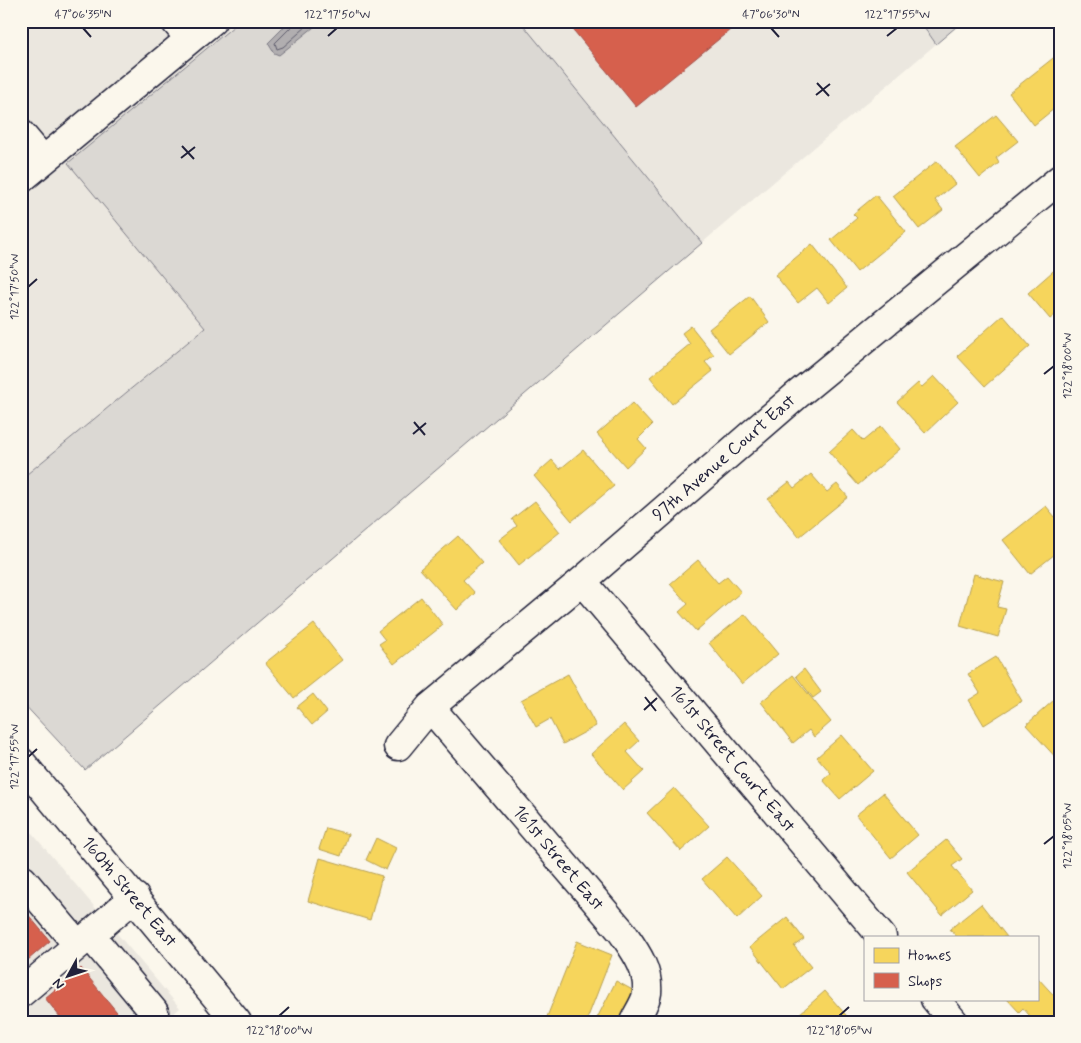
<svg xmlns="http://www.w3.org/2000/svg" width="1081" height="1043" font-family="Mynerve,sans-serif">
<rect width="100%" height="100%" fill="#fbf7ec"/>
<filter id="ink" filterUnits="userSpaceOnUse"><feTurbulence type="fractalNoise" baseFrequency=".02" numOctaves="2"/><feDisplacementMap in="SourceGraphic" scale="10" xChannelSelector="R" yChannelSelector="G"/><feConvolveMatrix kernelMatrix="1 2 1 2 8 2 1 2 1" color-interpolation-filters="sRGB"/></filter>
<g filter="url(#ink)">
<path fill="#ebe7df" d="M21,21H240L69,163L205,328L21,479Z
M520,21H920L936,44L702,243Z
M21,820L180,1008L164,1022H21Z"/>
<path fill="#dbd8d3" stroke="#7e7d87" d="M240,21H520L702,243L85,770L21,701V479L205,328L68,163Z
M920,21H963L936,44Z"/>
<path fill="#b1aeb0" stroke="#787681" d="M290,21H312L314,27L279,55L274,53L268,43Z"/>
<path fill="#f6d55c" stroke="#b69f52" d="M1057,55L1060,58V104L1034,125L1009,93Z
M996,115L1018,141L996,158L999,163L980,178L955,147Z
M937,161L955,184L935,200L943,210L919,229L893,196Z
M876,195L906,232L857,272L831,240L857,218L853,214Z
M812,244L847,288L829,303L817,288L798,303L775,275Z
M1060,265V311L1050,319L1028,293Z
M750,296L769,322L729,354L709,329Z
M1003,315L1030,346L985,386L957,356Z
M691,326L714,355L705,362L713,371L672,404L650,377L690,344L682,333Z
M934,376L958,402L925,433L897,402L918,383L922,387Z
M632,403L652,425L638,439L646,448L626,467L597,434Z
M881,426L900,449L858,485L829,452L853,430L863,441Z
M583,450L614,486L572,521L534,476L552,460L560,469Z
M811,474L827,492L837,484L848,497L799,537L768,499L789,482L794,488Z
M535,501L560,532L519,565L499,540L517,526L512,519Z
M1046,506L1060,523V550L1030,574L1003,540Z
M458,536L482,563L463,580L475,593L457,610L420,569Z
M698,560L718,583L727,576L741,592L696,631L679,612L688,604L670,584Z
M974,574L1004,582L997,607L1006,609L998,637L960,626Z
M421,597L443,625L394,664L379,644L385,640L378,631Z
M745,614L778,654L742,684L709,643Z
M314,624L342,660L294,698L265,663Z
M996,657L1022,701L984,725L969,700L980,693L968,674Z
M804,669L821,692L813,698L796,676Z
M568,674L596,726L563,744L550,719L536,727L521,700Z
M793,675L831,722L814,737L809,730L793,743L761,702Z
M313,694L327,712L312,725L297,707Z
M1054,700L1060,707V762L1026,725Z
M624,724L639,741L627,752L644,771L623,790L591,754Z
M842,735L873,771L840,799L823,780L831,773L817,757Z
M674,788L709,826L681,851L647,813Z
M883,793L918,835L891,858L856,815Z
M326,828L348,834L341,856L319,849Z
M376,838L396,848L386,870L366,860Z
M946,840L962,859L952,866L972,890L942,915L907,872Z
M727,857L762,896L737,919L702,879Z
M320,858L382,876L370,920L308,901Z
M981,904L1007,937H957L950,929Z
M787,917L804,939L794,946L811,967L783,989L750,947Z
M577,941L612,955L586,1022H545Z
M1037,977L1060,1002V1018L1056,1022H1035L1023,1008L1019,1012L1007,999H1037Z
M616,981L638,993L622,1022H595Z
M825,991L852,1022H804L798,1015Z
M707,1016L711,1022H699Z"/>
<path fill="#d6604d" stroke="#a04d48" d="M577,21H741L636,107L570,26Z
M21,906L50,941L21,966Z
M81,968L125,1022H64L45,998Z"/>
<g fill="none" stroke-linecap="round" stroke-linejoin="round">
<path stroke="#5b5a6a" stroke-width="1" d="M293,21L292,26L275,43L277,49L283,47L307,26L308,21"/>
<g stroke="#22223b" stroke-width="31">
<path id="minor" d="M190,39L212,21
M21,134L43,160
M21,179L190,39L175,21
M582,581L882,937
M430,707L622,932C635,951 649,969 647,993C646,1002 638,1013 634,1022
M398,746L430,707L582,581L797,395L1060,179
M23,880L78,945
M90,935L154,1012
M21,993L135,897
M935,999L954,1022"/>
</g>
<g stroke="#22223b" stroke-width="31">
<path id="major" d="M21,762L237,1022"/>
</g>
<use href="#minor" stroke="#fbf7ec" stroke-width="28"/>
<use href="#major" stroke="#fbf7ec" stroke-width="28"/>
</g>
</g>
<path fill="none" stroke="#22223b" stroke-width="2" d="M83,28L91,37M771,28L779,37M328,36L337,28M887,36L897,28M817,83L829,96M816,95L830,84M182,146L194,159M181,158L195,147M28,287L37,279M1044,374L1054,366M414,422L425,435M413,434L426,423M645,697L656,711M644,710L657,698M28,757L37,749M1044,844L1054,836M279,1016L289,1007M839,1016L849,1007"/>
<g text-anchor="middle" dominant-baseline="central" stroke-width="5" stroke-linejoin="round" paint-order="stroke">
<g font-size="18" fill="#22223b" stroke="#fbf7ec">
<text transform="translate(724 458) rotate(-41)">97th Avenue Court East</text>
<text transform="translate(732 759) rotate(50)">161st Street Court East</text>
<text transform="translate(558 858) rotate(50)">161st Street East</text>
<text transform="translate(129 892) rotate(50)">160th Street East</text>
</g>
</g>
<rect width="1081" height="1043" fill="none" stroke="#fbf7ec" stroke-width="55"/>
<rect x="864" y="936" width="175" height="65" fill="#fbf7ec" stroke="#a4a2a5"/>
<rect x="874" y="948" width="25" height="15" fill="#f6d55c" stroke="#a4a2a5"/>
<text x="908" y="960" font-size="15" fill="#22223b">Homes</text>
<rect x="874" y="973" width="25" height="15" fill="#d6604d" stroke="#a4a2a5"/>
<text x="908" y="986" font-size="15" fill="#22223b">Shops</text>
<g transform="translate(68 976) rotate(230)" stroke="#fbf7ec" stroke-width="4" paint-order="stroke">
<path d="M0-4L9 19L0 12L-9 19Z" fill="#22223b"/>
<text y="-8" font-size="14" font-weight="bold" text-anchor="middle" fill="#22223b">N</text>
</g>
<rect x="28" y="28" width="1026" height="988" fill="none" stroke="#22223b" stroke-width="2"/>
<g font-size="12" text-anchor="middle" fill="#22223b">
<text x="83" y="18">47°06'35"N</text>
<text x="337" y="18">122°17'50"W</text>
<text x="771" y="18">47°06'30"N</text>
<text x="897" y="18">122°17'55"W</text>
<text transform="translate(14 287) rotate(-90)" y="4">122°17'50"W</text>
<text transform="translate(1067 366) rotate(-90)" y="4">122°18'00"W</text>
<text transform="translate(14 757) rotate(-90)" y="4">122°17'55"W</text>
<text transform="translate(1067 836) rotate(-90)" y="4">122°18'05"W</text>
<text x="279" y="1034">122°18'00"W</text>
<text x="839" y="1034">122°18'05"W</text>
</g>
</svg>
